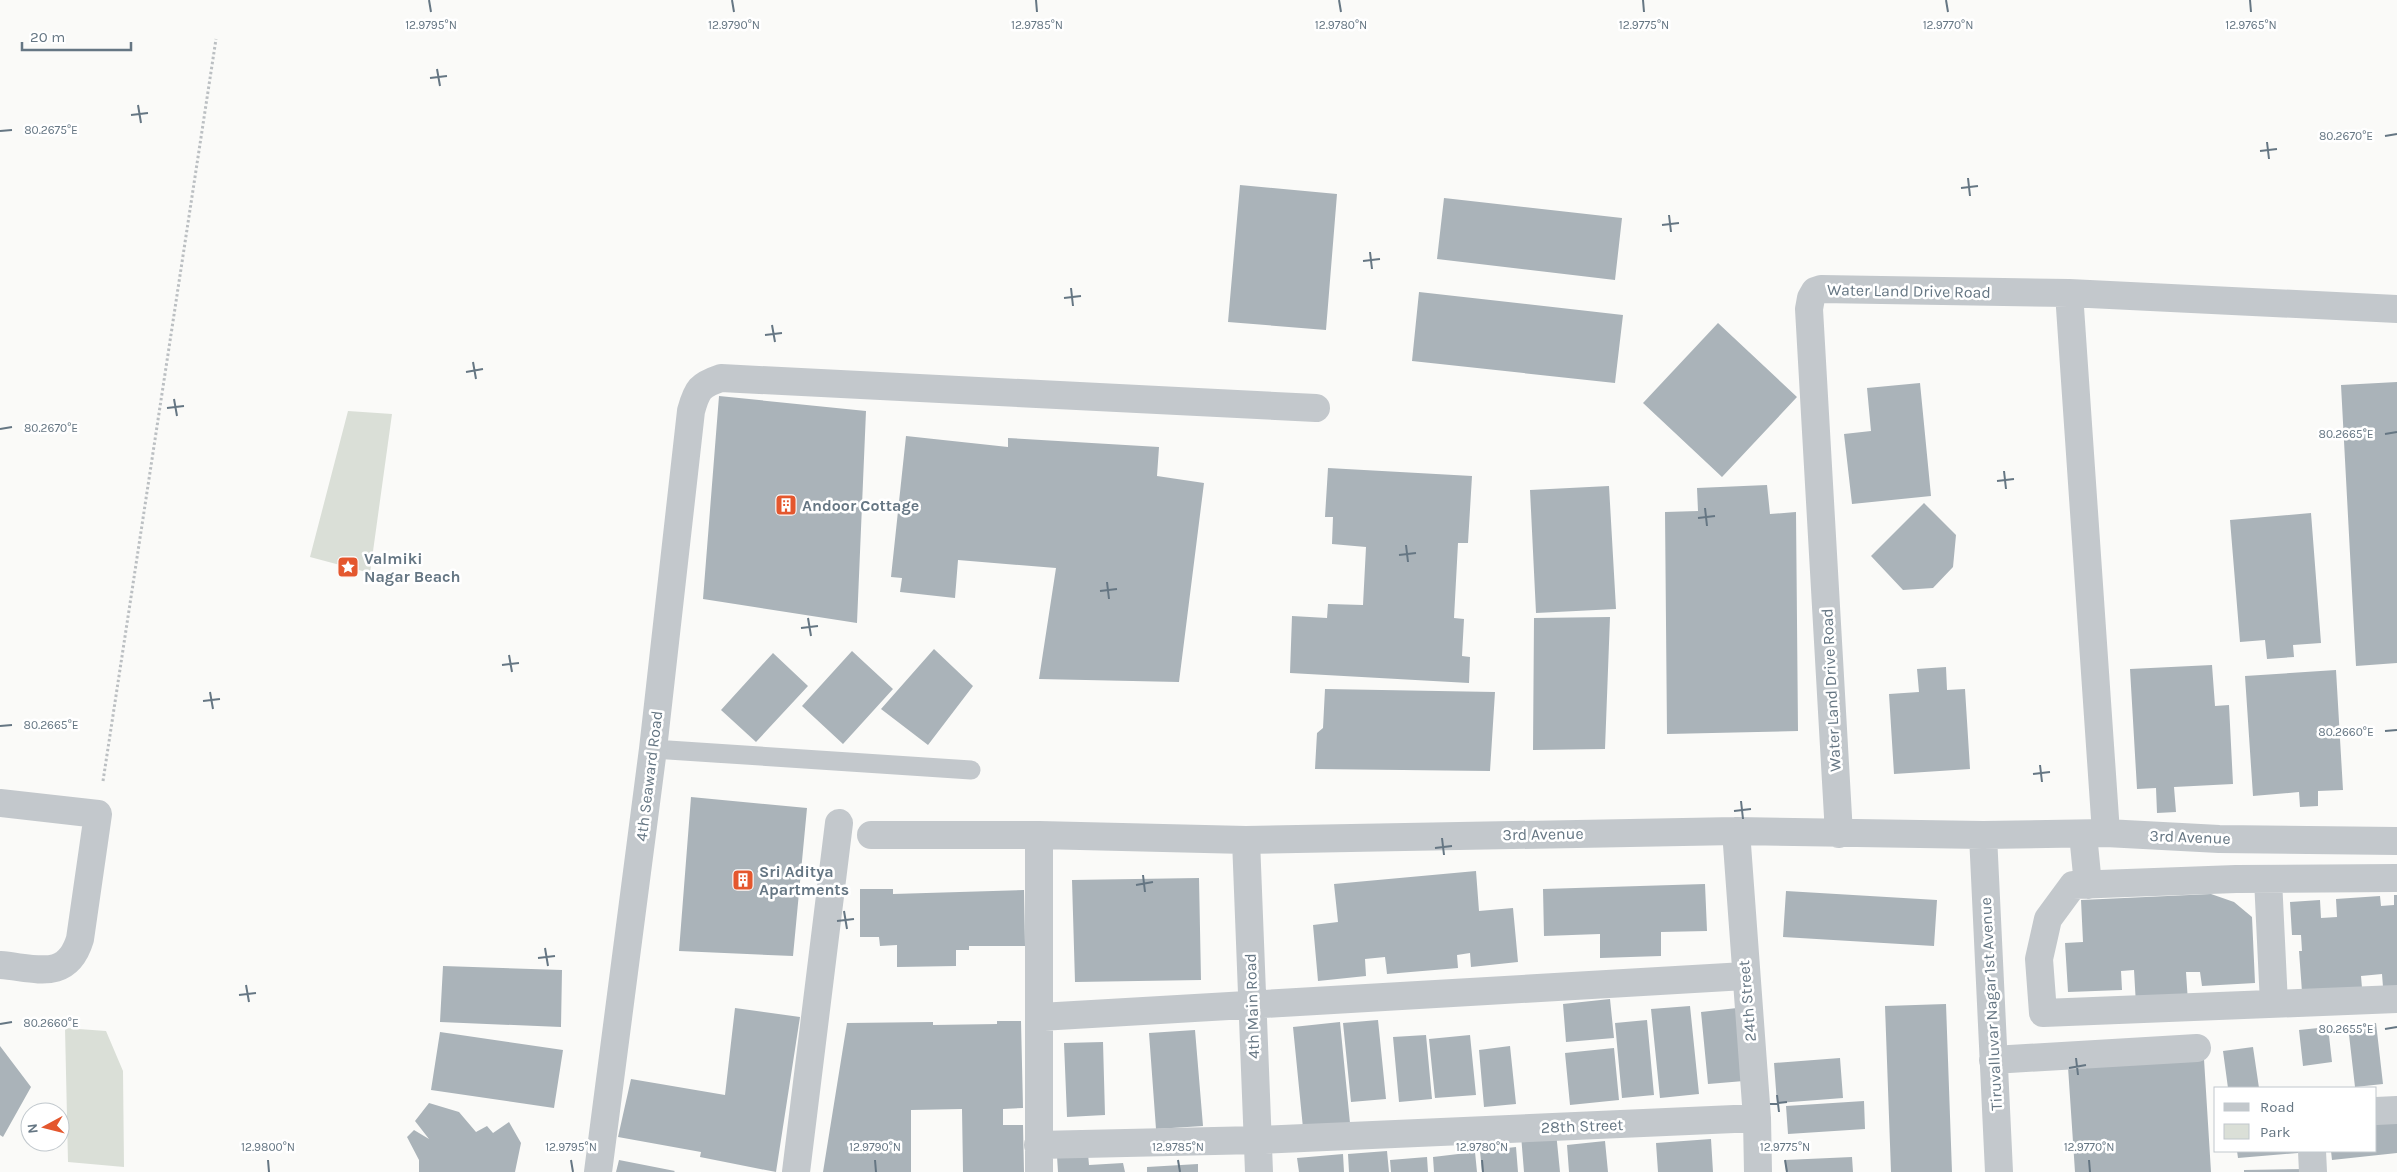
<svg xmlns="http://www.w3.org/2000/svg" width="2397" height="1172" font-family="Karla,sans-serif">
<rect width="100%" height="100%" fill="#fafaf8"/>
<path fill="#dadfd7" d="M348,411L392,414L370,573L310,557Z
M65,1028L106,1031L123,1071L124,1167L68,1162Z"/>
<path fill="#aab3b9" d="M1240,185L1337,194L1326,330L1228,322Z
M1444,198L1622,218L1615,280L1437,259Z
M1419,292L1623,315L1615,383L1412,361Z
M1718,323L1797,397L1722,477L1643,403Z
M2397,382V663L2356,666L2341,385Z
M1920,383L1931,496L1852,504L1844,434L1871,431L1867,388Z
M719,396L866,411L857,623L703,599Z
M906,436L1008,447V438L1159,447L1157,476L1204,483L1179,682L1039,679L1056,568L958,560L955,598L900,592L902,578L891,577Z
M1328,468L1472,476L1468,543H1458L1454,618L1464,619L1462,656L1470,657L1469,683L1290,673L1292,616L1327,618L1328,604L1363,605L1366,547L1332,544L1333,517H1325Z
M1767,485L1770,514L1796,512L1798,731L1667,734L1665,512L1698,511L1697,488Z
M1609,486L1616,609L1536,613L1530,490Z
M1924,503L1956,535L1953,567L1933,588L1903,590L1871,556Z
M2311,513L2321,643L2293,645L2294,657L2267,659L2265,640L2240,642L2230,520Z
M1610,617L1605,749L1533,750L1534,618Z
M934,649L973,686L928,745L881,709Z
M852,651L893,689L843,744L802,706Z
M773,653L808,686L756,742L721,710Z
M2212,665L2215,706L2229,705L2233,784L2174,787L2176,812L2157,813L2156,788L2137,789L2130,669Z
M1946,667L1947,690L1965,689L1970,769L1894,774L1889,694L1919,692L1917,669Z
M2336,670L2343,790L2318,791V806L2300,807L2299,792L2253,796L2245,676Z
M1325,689L1495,692L1490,771L1315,769L1317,733L1323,728Z
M691,797L807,808L793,956L679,951Z
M1476,871L1479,911L1513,908L1518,962L1471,967L1470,953L1457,955L1458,968L1387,974L1385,957L1365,959L1366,976L1318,981L1313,925L1338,922L1334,884Z
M1199,878L1201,980L1075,982L1072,880Z
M1705,884L1707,931L1661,932V956L1600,958V934L1544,936L1543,889Z
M860,889H893V894L1024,890L1025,946H969V950H956V966L897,967V945L880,946L879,937H860Z
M1786,891L1937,900L1934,946L1783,937Z
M2211,894L2234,902L2252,917L2255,983L2202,986L2200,972H2186L2188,1002L2136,1005L2134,970L2121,971L2122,990L2068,992L2065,943L2083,942L2081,900Z
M2394,895H2397V986L2383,987L2382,974L2361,976L2362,988L2302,992L2299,951H2302L2301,935H2292L2290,902L2320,900L2321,918L2337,917L2336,899L2380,896L2381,906L2394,905Z
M443,966L562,970L561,1027L440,1022Z
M1610,999L1614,1038L1566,1042L1563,1004Z
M1946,1004L1952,1172H1891L1885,1006Z
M1690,1006L1699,1094L1660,1098L1651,1009Z
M735,1008L800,1017L776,1172L700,1157L701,1152L618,1137L631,1079L725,1095Z
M1737,1008L1744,1081L1708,1084L1701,1012Z
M1378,1020L1386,1099L1351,1102L1343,1023Z
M1647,1020L1654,1095L1622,1098L1615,1023Z
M997,1021H1021L1023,1108L1003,1109V1125H1023L1024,1172H963L962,1109L911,1110V1172H823L847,1023L933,1022V1025L997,1024Z
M1340,1022L1350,1123L1303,1128L1293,1027Z
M2376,1023L2383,1084L2355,1087L2348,1026Z
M2328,1027L2332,1062L2303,1066L2299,1030Z
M1195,1030L1203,1126L1156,1129L1149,1033Z
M440,1032L563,1050L554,1108L431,1090Z
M1426,1035L1432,1099L1399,1102L1393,1037Z
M1470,1035L1476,1095L1435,1098L1429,1039Z
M1103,1042L1105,1115L1067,1117L1064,1043Z
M0,1046L31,1087L3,1137L0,1135Z
M1510,1046L1516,1104L1484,1107L1479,1050Z
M2253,1047L2259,1088H2228L2223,1051Z
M1614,1048L1619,1100L1570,1105L1565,1053Z
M1840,1058L1843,1098L1777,1103L1774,1063Z
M2204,1059L2211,1172H2075L2068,1067Z
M1864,1101L1865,1129L1788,1134L1786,1106Z
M429,1103L459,1112L476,1132L487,1126L493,1133L509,1122L521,1143L515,1172H419V1160L407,1137L414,1130L429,1139L415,1121Z
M2397,1121V1153L2332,1160L2331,1151H2376V1123Z
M1556,1132L1560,1172H1524L1521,1135Z
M1711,1139L1713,1172H1658L1656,1143Z
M1605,1141L1608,1172H1569L1567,1145Z
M1516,1147L1518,1172H1482L1480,1151Z
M1387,1151L1389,1172H1349L1348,1154Z
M2237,1151H2298V1153L2238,1158Z
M1475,1152L1477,1172H1434L1433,1157Z
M1088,1154L1089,1165L1123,1163L1125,1172H1058L1057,1156Z
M1343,1154L1344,1172H1299L1297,1158Z
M1427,1157L1428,1172H1391L1390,1160Z
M1852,1157L1853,1172H1786L1785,1160Z
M619,1160L675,1171L674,1172H616Z
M1198,1164V1172H1147V1167Z
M2307,1169V1172H2244V1170Z"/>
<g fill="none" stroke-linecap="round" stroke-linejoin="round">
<path stroke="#bbbfc2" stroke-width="3" stroke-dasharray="2.5 2.5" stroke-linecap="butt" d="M103,781L216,39"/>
<path stroke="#c3c8cc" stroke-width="19" d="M653,749L971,770"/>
<path stroke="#c3c8cc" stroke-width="28" d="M2069,293L2106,833
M0,803L98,814L80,939C67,982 36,968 0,965
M1736,831L1757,1118L1758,1172
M1839,834L1809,309L1811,298L1815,291L1821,289L2069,293L2397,309
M2083,834L2088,885
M871,835H1039L1246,840L1736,831L1983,835L2106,833L2219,839L2397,841
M1983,835L1999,1172
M1246,840L1259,1172
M2397,878L2236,879L2073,885L2048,919L2039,959L2043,1013L2397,999
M2268,879L2274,1004
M1040,1017L1745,976
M1993,1060L2197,1048
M2376,1111L2397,1110
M1038,1145L1258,1140L1757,1118
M2312,1151L2313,1172
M598,1172L653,749L691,411C697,389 700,385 721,378L1316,408
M796,1172L839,823
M1039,1172V835"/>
</g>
<path fill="none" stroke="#657683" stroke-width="2" d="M429,0L431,12M732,0L734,12M1036,0L1037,12M1339,0L1341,12M1643,0L1644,12M1946,0L1948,12M2250,0L2251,12M437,69L440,86M430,78L447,76M138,105L141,123M131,115L148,113M0,131L12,130M2385,136L2397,134M2267,142L2269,159M2260,151L2277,149M1968,178L1970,196M1961,188L1978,186M1669,215L1671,232M1662,225L1679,223M1370,252L1372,269M1363,261L1380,259M1071,288L1073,306M1064,298L1081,296M772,325L775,342M765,335L782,333M473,362L476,379M466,372L483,369M174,399L177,416M167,408L184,406M0,429L12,427M2385,434L2397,432M2004,471L2006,489M1997,481L2014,479M1705,508L1707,526M1698,518L1715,516M1406,545L1408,562M1399,555L1416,553M1107,582L1109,599M1100,591L1117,589M808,618L811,636M801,628L818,626M509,655L512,672M502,665L519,663M210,692L213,709M203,701L220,699M0,726L12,725M2385,731L2397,730M2040,765L2042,782M2033,774L2050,772M1741,801L1743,819M1734,811L1751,809M1442,838L1444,855M1435,848L1452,846M1143,875L1145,892M1136,885L1153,882M844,911L847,929M837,921L854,919M545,948L548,966M538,958L555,956M246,985L249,1002M239,995L256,993M0,1024L12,1022M2385,1029L2397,1027M2076,1058L2078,1075M2069,1068L2086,1065M1777,1095L1779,1112M1770,1104L1787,1102M268,1160L269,1172M571,1160L573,1172M875,1160L876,1172M1178,1160L1180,1172M1482,1160L1483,1172M1785,1160L1787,1172M2089,1160L2090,1172"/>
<defs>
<g id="building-square" transform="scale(1.125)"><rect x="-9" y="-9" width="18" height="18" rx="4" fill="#e4572e" stroke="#fff"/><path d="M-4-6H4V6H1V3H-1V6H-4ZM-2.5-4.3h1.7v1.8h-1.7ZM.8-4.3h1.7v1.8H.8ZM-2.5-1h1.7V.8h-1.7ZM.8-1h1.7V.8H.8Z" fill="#fff"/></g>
<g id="sight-square" transform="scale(1.125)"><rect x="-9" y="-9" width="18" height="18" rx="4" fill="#e4572e" stroke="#fff"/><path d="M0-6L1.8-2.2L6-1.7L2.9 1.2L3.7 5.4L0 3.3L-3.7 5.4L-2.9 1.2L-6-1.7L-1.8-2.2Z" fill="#fff"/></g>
</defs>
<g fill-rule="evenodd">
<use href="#building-square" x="786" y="505"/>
<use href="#sight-square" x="348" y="567"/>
<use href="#building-square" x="743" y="880"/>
</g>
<g text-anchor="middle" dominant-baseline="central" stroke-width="5" stroke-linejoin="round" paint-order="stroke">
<g font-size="16" fill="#657683" stroke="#fff">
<text transform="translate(1909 291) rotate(1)">Water Land Drive Road</text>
<text transform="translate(1831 690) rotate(-93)">Water Land Drive Road</text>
<text transform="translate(649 776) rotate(-83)">4th Seaward Road</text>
<text transform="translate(1543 834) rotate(-1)">3rd Avenue</text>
<text transform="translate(2190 837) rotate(2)">3rd Avenue</text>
<text transform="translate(1747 1001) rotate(-95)">24th Street</text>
<text transform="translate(1991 1004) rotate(-93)">Tiruvalluvar Nagar 1st Avenue</text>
<text transform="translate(1252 1006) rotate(-92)">4th Main Road</text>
<text transform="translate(1582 1126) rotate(-2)">28th Street</text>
</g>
<g font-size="16" font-weight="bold" fill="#657683" stroke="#fff" text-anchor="start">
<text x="802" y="505">Andoor Cottage</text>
<text x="364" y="558">Valmiki<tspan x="364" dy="18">Nagar Beach</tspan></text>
<text x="759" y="871">Sri Aditya<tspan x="759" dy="18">Apartments</tspan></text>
</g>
</g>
<g font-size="12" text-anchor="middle" fill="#657683" stroke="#fff" stroke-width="5" stroke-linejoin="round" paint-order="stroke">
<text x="431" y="29">12.9795°N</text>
<text x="734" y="29">12.9790°N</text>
<text x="1037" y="29">12.9785°N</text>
<text x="1341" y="29">12.9780°N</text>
<text x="1644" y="29">12.9775°N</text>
<text x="1948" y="29">12.9770°N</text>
<text x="2251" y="29">12.9765°N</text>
<text x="51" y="134">80.2675°E</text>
<text x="2346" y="140">80.2670°E</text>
<text x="51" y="432">80.2670°E</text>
<text x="2346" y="438">80.2665°E</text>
<text x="51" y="729">80.2665°E</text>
<text x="2346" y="736">80.2660°E</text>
<text x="51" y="1027">80.2660°E</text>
<text x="2346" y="1033">80.2655°E</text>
<text x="268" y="1151">12.9800°N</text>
<text x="571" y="1151">12.9795°N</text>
<text x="875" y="1151">12.9790°N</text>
<text x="1178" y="1151">12.9785°N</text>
<text x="1482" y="1151">12.9780°N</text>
<text x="1785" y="1151">12.9775°N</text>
<text x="2089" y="1151">12.9770°N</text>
</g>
<rect x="2214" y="1087" width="162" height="65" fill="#ffffff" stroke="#c1c8cd"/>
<rect x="2224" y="1103" width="25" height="8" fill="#c3c8cc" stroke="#c1c8cd"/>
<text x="2260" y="1112" font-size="15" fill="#657683">Road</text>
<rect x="2224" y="1124" width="25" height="15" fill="#dadfd7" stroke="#c1c8cd"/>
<text x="2260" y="1137" font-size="15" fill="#657683">Park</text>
<g transform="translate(45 1127) rotate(263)"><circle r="24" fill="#ffffff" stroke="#c1c8cd"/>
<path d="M0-4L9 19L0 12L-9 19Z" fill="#e4572e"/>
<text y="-8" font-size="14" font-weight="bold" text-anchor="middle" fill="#657683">N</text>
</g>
<path d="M22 42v8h109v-8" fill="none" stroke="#657683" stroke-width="2.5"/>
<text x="30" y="42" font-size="15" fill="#657683" stroke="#ffffff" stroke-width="4" paint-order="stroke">20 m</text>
</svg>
